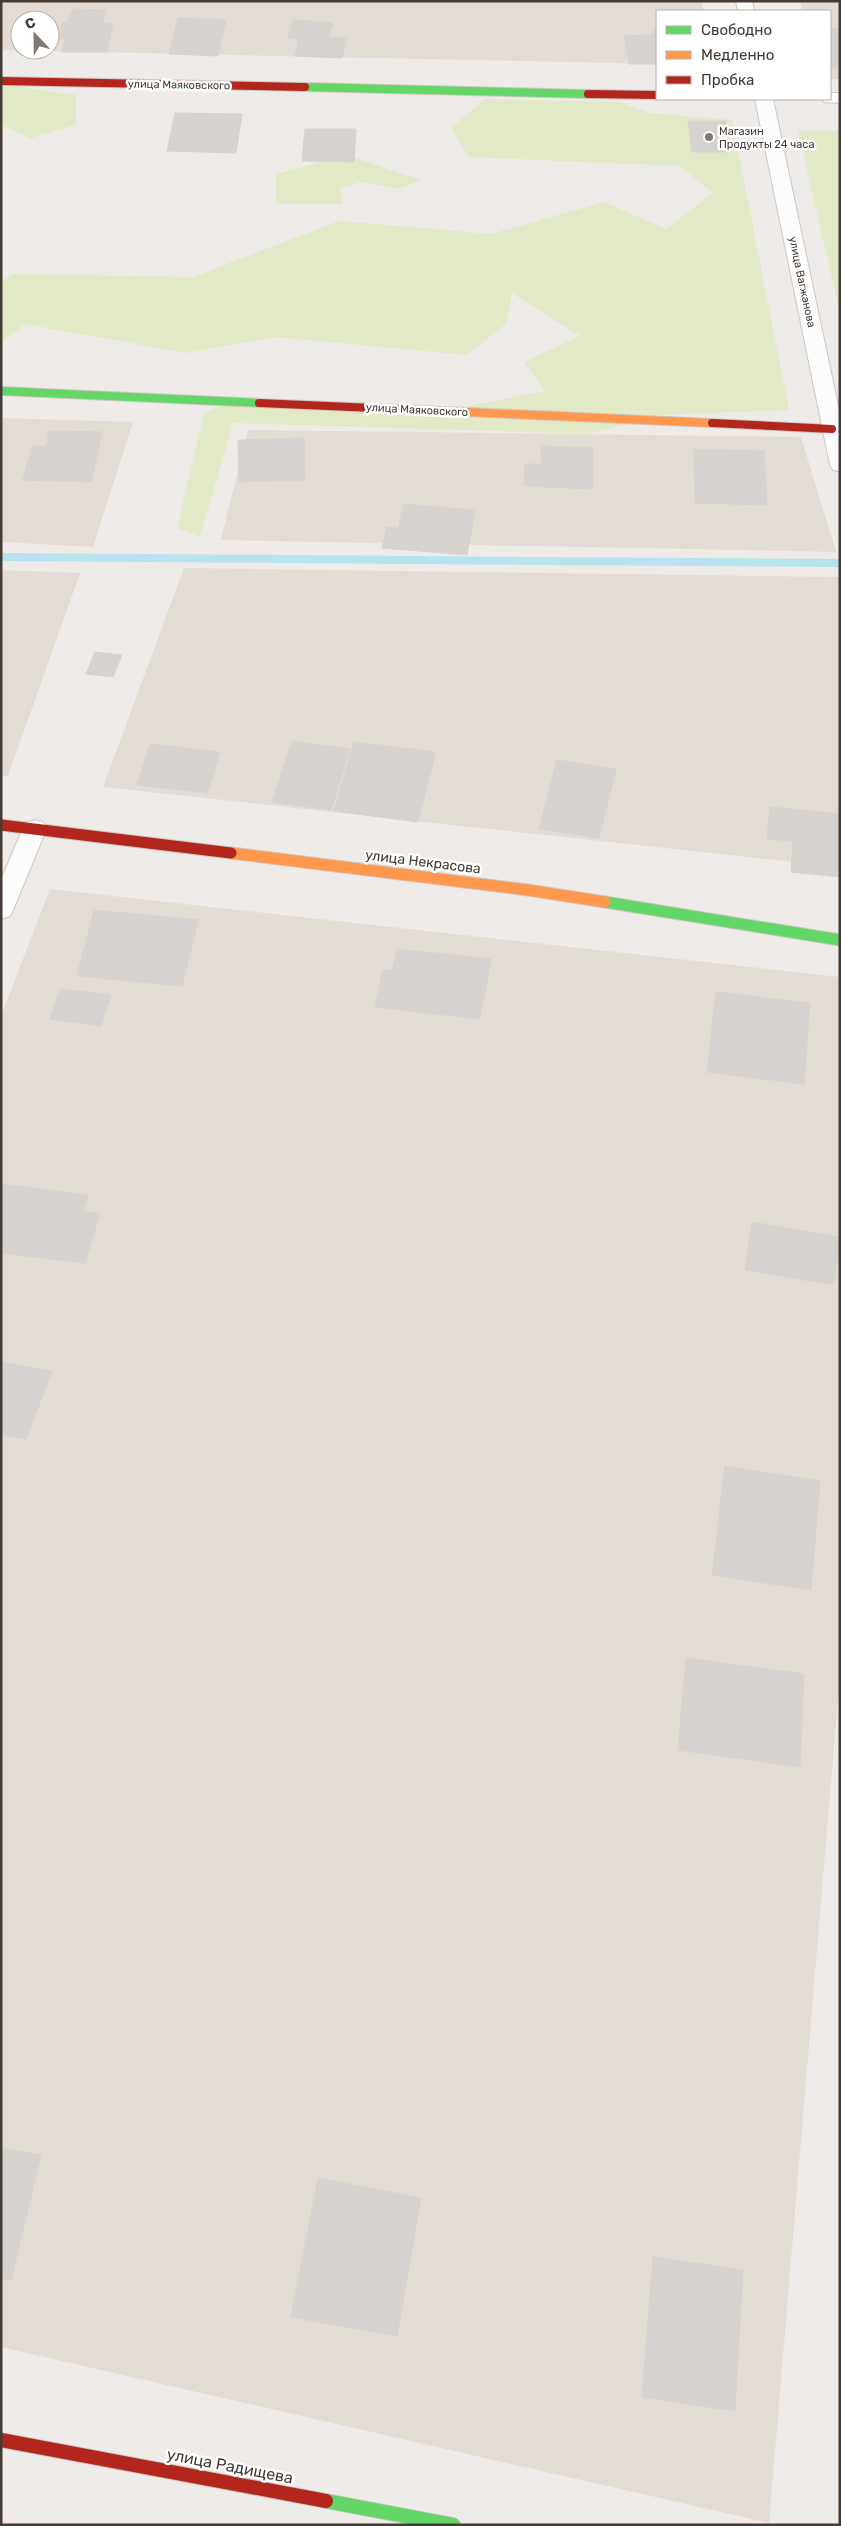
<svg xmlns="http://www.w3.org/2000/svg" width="841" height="2526" font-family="Rubik,sans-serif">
<rect width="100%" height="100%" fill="#eeebe8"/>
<path fill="#e3dcd5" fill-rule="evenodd" d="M1,1H702L703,11H657V64L1,50ZM20,20H50V50H20Z
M800,1H840V79H830V11H802Z
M1,418L133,422L93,547L1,542Z
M248,430L801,437L836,552L221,540Z
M184,568L840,577V867L103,787Z
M1,570L80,573L8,776L1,775Z
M50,889L840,977V1674L769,2523L1,2347V1016Z"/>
<path fill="#e2e9c7" d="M7,85L76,95V125L31,138L1,125V86Z
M486,99L621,102L648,113L732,120L789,410L658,415L590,434L233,423L200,537L177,528L204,413L231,401L422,415L545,391L524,362L580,336L512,293L506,324L467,355L275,337L186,353L25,324L1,342V282L13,274L193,277L339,221L491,234L604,202L666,229L713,193L680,166L469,157L451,127Z
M798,131H840V313Z
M347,155L421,180L399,189L361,182L340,188L343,204H276V174Z"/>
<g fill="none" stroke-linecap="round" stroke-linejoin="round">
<path fill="#b6e3ee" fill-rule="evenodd" d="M1,553L840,559V567L1,561Z"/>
</g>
<path fill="#d6d2cf" stroke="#d7d2cd" d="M72,9L106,10L103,23H113L107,52H62L65,39H58L62,23H68Z
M178,18L226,20L218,56L169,54Z
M293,20L333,23L329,37L347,38L342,58L295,56L299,39L288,38Z
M830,28L840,29V68H830Z
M653,30H657V64H629L624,36L654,35Z
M175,113L242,114L236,153L167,151Z
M688,121H726L729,152H692Z
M305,129H356L354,162L302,161Z
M49,431L102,432L91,482L23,480L32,446L46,447Z
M304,438L305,480L239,482L238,440Z
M541,446L593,448V489L524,486L525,464H541Z
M694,449L764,451L767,505L695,503Z
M404,504L475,510L467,555L382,548L387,527L398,528Z
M95,652L122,655L113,677L86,674Z
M292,741L350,749L331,810L272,802Z
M354,742L436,752L418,822L334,811Z
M150,744L220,752L208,793L137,785Z
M557,760L616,769L599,838L539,829Z
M770,807L840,814V877L791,872L793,841L767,839Z
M94,910L198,920L182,986L77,976Z
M397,949L491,959L480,1019L375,1007L383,970L392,971Z
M60,989L111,995L101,1026L50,1019Z
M716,992L810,1003L804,1084L707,1072Z
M1,1184L88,1195L83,1211L100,1213L85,1263L1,1253Z
M752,1222L840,1237L834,1285L745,1270Z
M1,1362L52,1371L26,1439L1,1434Z
M725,1466L820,1481L811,1590L712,1575Z
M686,1658L804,1674L800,1767L678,1750Z
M1,2148L41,2155L11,2280L1,2278Z
M318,2178L421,2198L397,2336L291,2317Z
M653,2257L743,2270L735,2411L642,2397Z"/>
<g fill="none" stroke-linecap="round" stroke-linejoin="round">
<g stroke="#cbc7c4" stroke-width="2">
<path id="street" d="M736,1H752L754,11H738Z
M830,93H840V103L824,102L822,99H830Z
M755,99H773L840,415V471L833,470L830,465Z
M35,820L43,822L47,828L13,910L10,916L1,919V880L23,828L27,822Z"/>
</g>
<g stroke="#d0c8c0" stroke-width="10">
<path id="fast-far2" d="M305,87L588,94
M1,391L259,403"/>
</g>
<g stroke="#d0c8c0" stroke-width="13">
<path id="fast-far1" d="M605,902L840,940"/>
</g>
<g stroke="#d0c8c0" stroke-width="16">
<path id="fast" d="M326,2501L453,2525"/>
</g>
<g stroke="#d0c8c0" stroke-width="10">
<path id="slow-far1" d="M466,412L712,423"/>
</g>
<g stroke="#d0c8c0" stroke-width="13">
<path id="slow" d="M231,853L528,890L605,902"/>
</g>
<g stroke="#d0c8c0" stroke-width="10">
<path id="jam-far2" d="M1,81L305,87
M588,94L657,95
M259,403L466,412
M712,423L832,429"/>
</g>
<g stroke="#d0c8c0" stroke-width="13">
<path id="jam-far1" d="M1,825L231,853"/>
</g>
<g stroke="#d0c8c0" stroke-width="16">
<path id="jam" d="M1,2440L326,2501"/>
</g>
<use href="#street" fill="#fcfcfc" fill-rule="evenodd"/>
<use href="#fast-far2" stroke="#63d668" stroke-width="8"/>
<use href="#fast-far1" stroke="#63d668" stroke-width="11"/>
<use href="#fast" stroke="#63d668" stroke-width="14"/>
<use href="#slow-far1" stroke="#ff974d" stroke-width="8"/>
<use href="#slow" stroke="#ff974d" stroke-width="11"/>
<use href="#jam-far2" stroke="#b3261e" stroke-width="8"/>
<use href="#jam-far1" stroke="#b3261e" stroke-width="11"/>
<use href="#jam" stroke="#b3261e" stroke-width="14"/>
</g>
<circle fill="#807973" stroke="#fff" stroke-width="2" cx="709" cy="137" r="5"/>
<g text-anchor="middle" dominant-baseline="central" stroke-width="5" stroke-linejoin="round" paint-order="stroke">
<g font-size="11" fill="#453b34" stroke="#fff">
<text transform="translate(179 85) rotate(1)">улица Маяковского</text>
<text transform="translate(802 282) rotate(78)">улица Вагжанова</text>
<text transform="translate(417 410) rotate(3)">улица Маяковского</text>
</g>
<g font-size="11" fill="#453b34" stroke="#fff" text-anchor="start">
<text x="719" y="131">Магазин<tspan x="719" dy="13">Продукты 24 часа</tspan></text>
</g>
<g font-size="14" fill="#453b34" stroke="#fff">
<text transform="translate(423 862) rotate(7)">улица Некрасова</text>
</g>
<g font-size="16" fill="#453b34" stroke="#fff">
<text transform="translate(230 2466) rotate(11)">улица Радищева</text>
</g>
</g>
<rect width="841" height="2526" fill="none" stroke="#453b34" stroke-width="5"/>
<rect x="656" y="10" width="175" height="90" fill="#ffffff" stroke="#b5b1ae"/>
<rect x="666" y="26" width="25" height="8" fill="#63d668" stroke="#b5b1ae"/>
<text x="701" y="35" font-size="15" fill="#453b34">Свободно</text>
<rect x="666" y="51" width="25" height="8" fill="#ff974d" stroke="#b5b1ae"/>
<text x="701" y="60" font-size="15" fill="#453b34">Медленно</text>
<rect x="666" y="76" width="25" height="8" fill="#b3261e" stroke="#b5b1ae"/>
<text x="701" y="85" font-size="15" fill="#453b34">Пробка</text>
<g transform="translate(35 35) rotate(338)"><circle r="24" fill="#ffffff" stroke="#b5b1ae"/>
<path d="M0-4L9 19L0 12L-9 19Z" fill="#807973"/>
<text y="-8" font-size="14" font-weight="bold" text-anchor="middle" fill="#453b34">С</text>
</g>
</svg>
